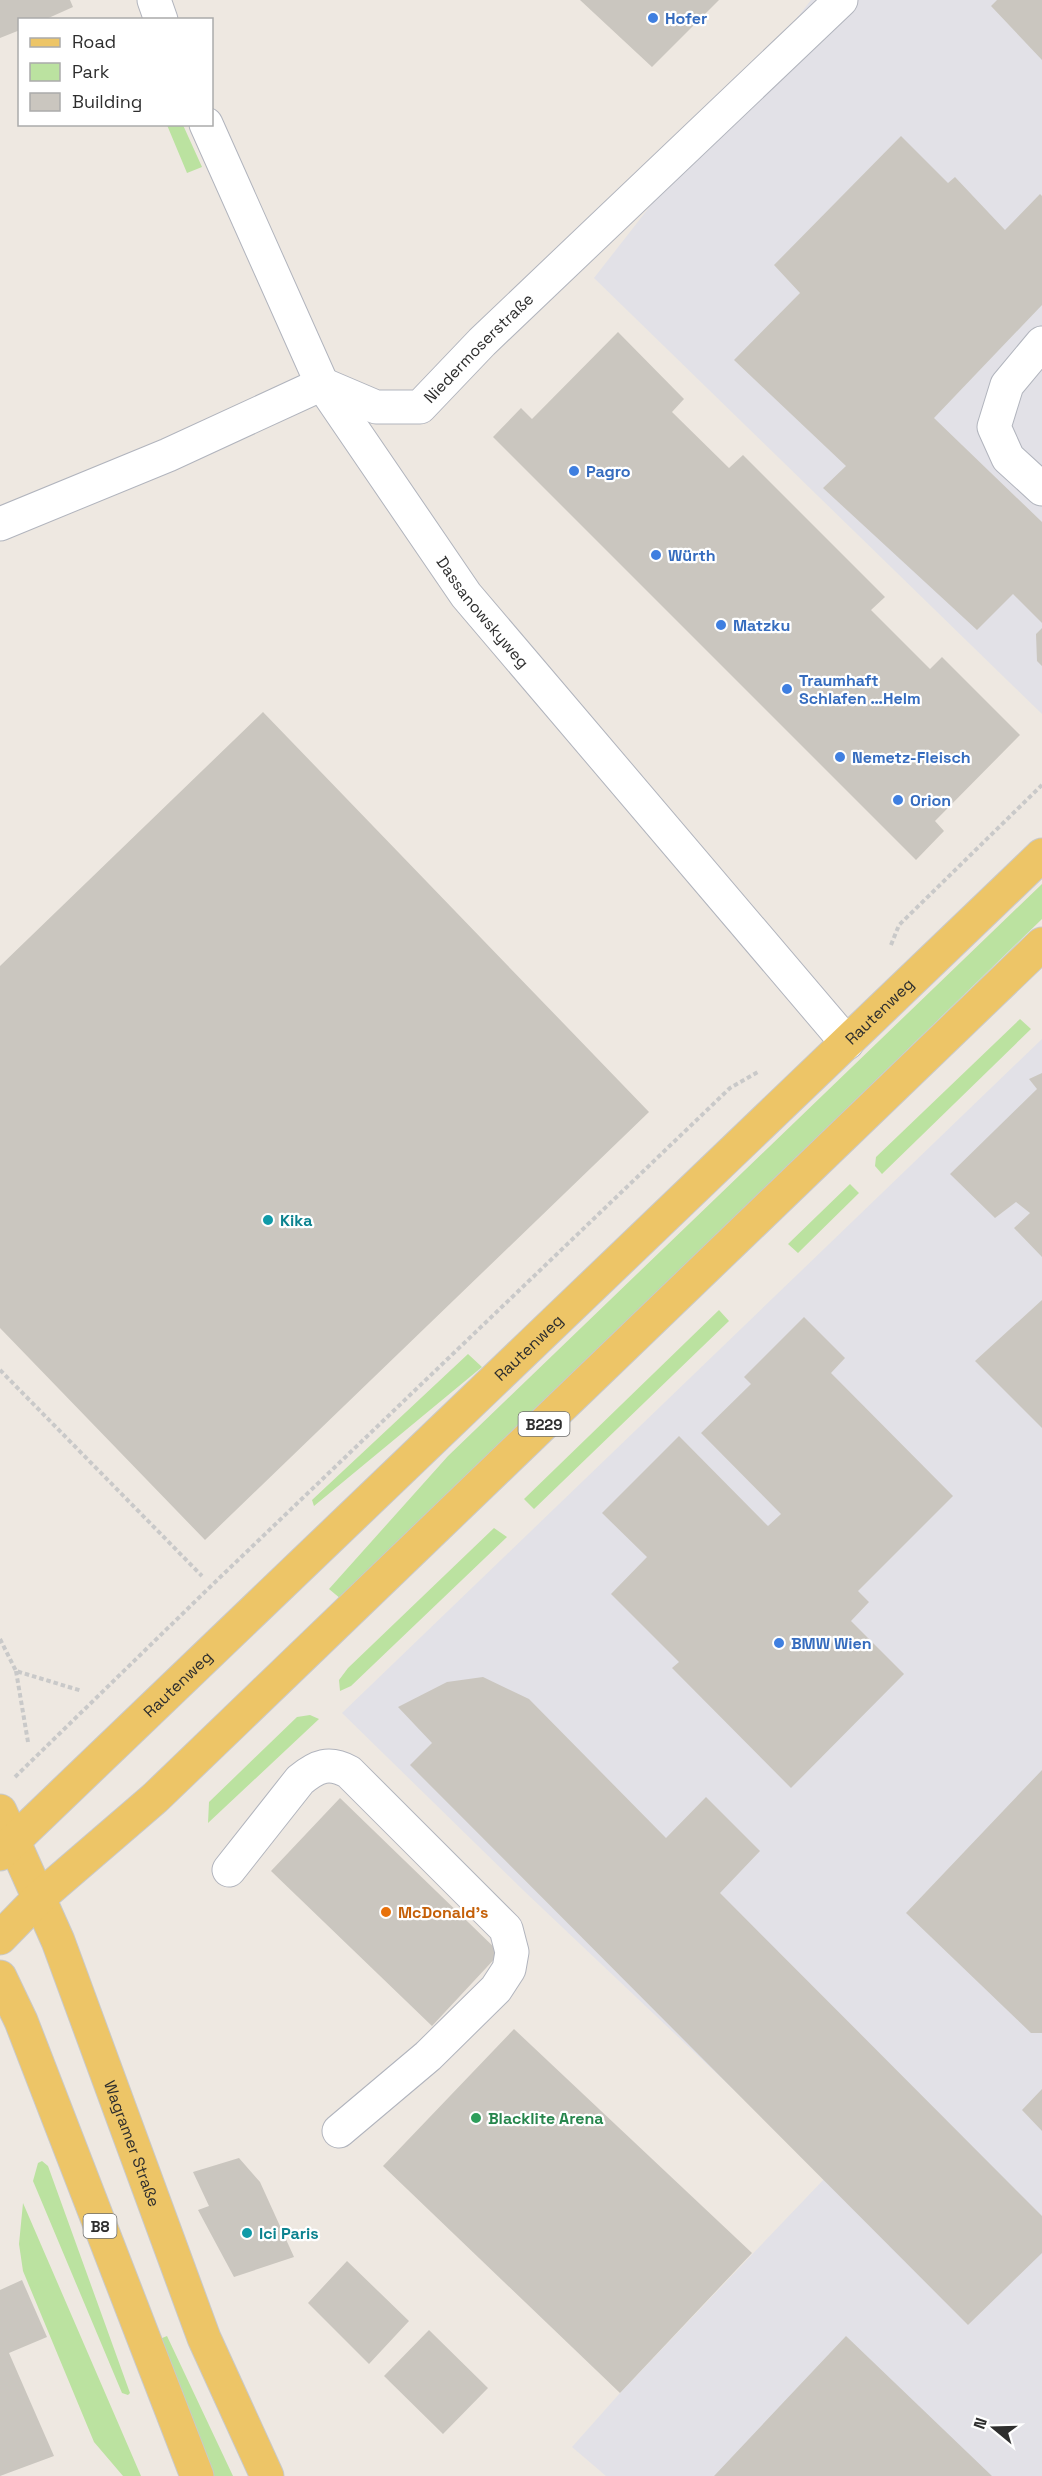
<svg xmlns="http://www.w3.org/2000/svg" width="1042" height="2476" font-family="'Space Grotesk',sans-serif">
<rect width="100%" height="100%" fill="#eee8e1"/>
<path fill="#e2e1e7" d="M811,0H1042V714L594,278Z
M1042,1039V2476H606L572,2447L620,2393L826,2177L523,1890L342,1713Z"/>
<path fill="#bbe2a0" d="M167,125H183L202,167L187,173Z
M1042,884V919L341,1599L329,1589L448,1456Z
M1020,1019L1031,1029L882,1174L875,1166L876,1157Z
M850,1184L859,1193L798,1253L788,1244Z
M719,1310L729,1321L534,1509L524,1499Z
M468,1354L482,1367L314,1506L312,1500Z
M494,1528L507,1537L351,1686L340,1691L339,1680L348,1668Z
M310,1715L319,1719L208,1823L209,1802L297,1717Z
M42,2161L48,2166L130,2393L128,2395L122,2393L33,2181L38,2163Z
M23,2203L141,2476H123L94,2442L23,2271L19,2244Z
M167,2336L233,2476H206L155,2341Z"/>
<path fill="#cac6bf" d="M0,0H70L73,7L44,20H20V30L0,38Z
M580,0H719L652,67Z
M997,0H1042V60L991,6Z
M901,136L948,183L955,177L1005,230L1040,194L1042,196V305L934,418L1042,522V623L1013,594L977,630L823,488L846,466L734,360L800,293L774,265Z
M618,332L684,399L672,412L729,468L743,455L885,597L871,610L930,669L942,657L1020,735L935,821L944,831L916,860L493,437L521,408L532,419Z
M1042,628V666L1037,661L1036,634Z
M263,712L649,1112L205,1540L0,1328V966Z
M1042,1073V1257L1014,1228L1030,1213L1016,1202L995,1218L950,1174L1037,1089L1029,1079Z
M1042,1300V1428L975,1361Z
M804,1317L845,1358L831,1373L953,1496L858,1591L869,1602L851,1621L904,1674L791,1788L672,1668L679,1662L611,1594L647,1557L602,1513L679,1436L768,1526L781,1514L701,1433L751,1384L744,1377Z
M483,1677L529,1699L666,1838L706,1797L760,1851L720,1893L1042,2216V2253L968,2325L410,1765L432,1743L398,1707L447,1682Z
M1042,1770V2033H1031L906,1913Z
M340,1798L500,1953L432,2026L271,1871Z
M514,2029L752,2253L620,2393L383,2166Z
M1042,2089V2131L1022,2110Z
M239,2158L260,2182L294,2257L234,2277L198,2210L209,2206L193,2172Z
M347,2261L409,2321L369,2364L308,2303Z
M22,2280L47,2337L9,2353L54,2456L0,2476V2290Z
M429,2330L488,2388L443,2434L384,2376Z
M846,2336L992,2476H714Z"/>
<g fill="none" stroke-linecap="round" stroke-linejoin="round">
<g stroke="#b1b4bd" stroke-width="35">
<g id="minor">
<path d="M154,0L161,20"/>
<path id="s1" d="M206,124L322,384L466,595L847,1043"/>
<path d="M1042,343L1007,385L994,427L1008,458L1042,489"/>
<path id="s2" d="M0,524L168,455L322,384L376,407H420L482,342L841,0"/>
<path d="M229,1870L300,1780C317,1766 329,1761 349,1772L506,1929L512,1952L509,1969L496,1989L428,2056L339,2131"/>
</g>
</g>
<g stroke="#c9c9c9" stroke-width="35">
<g id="major">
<path id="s3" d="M0,1811L58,1941L204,2338L267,2476"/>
<path id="s4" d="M0,1854L1042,855"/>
<path d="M0,1938L40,1897L155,1798L1042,944"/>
<path d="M0,1977L21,2021L197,2476"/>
</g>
</g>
<path stroke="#c9c9c9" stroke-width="4" stroke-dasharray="4.5 3" stroke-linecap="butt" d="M891,945L899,925L1042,785
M0,1370L202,1576
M0,1639L16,1671L82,1691
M16,1671L28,1742
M15,1777L211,1586L730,1088L758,1072"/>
<use href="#minor" stroke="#fff" stroke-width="33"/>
<use href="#major" stroke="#edc567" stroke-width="33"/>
</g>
<g fill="#3f7fe0" stroke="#fff" stroke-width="2">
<circle cx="653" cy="18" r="6"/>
<circle cx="574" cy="471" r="6"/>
<circle cx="656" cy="555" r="6"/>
<circle cx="721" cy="625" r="6"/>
<circle cx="787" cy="689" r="6"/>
<circle cx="840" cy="757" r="6"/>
<circle cx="898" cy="800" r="6"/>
<circle cx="779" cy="1643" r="6"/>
</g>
<g fill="#0f9aa8" stroke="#fff" stroke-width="2">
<circle cx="268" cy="1220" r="6"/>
<circle cx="247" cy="2233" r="6"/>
</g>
<circle fill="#e8710a" stroke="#fff" stroke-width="2" cx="386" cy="1912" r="6"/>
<circle fill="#2e9e5b" stroke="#fff" stroke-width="2" cx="476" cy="2118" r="6"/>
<g text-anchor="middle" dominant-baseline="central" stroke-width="4.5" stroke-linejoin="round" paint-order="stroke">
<g fill="#fff" stroke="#6d6d6d" stroke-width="1.5">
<rect x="518.5" y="1412" width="51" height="24" rx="4.5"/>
<rect x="83.5" y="2214" width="33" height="24" rx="4.5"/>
</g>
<g font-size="15" font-weight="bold" fill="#2e2e2e">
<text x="544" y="1424">B229</text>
<text x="100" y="2226">B8</text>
</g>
<g font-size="16" font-weight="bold" fill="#366cbe" stroke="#fff" text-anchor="start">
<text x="665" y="18">Hofer</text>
<text x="586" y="471">Pagro</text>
<text x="668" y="555">Würth</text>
<text x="733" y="625">Matzku</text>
<text x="799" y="680">Traumhaft<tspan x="799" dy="18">Schlafen …Helm</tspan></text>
<text x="852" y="757">Nemetz-Fleisch</text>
<text x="910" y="800">Orion</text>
<text x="791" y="1643">BMW Wien</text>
</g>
<g font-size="16" fill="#2e2e2e" stroke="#fff">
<text stroke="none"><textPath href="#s2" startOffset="537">Niedermoserstraße</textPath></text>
<text stroke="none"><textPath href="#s1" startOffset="564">Dassanowskyweg</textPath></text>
<text stroke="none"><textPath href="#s4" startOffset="1218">Rautenweg</textPath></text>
<text stroke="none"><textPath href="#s4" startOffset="732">Rautenweg</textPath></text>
<text stroke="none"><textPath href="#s4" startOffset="246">Rautenweg</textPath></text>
<text stroke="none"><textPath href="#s3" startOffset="358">Wagramer Straße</textPath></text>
</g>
<g font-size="16" font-weight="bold" fill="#0d838f" stroke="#fff" text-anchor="start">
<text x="280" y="1220">Kika</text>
<text x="259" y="2233">Ici Paris</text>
</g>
<g font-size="16" font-weight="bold" fill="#c56008" stroke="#fff" text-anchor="start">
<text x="398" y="1912">McDonald's</text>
</g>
<g font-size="16" font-weight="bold" fill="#27864d" stroke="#fff" text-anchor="start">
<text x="488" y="2118">Blacklite Arena</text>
</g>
</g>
<rect x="18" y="18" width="195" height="108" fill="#ffffff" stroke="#ababab" stroke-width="1.5"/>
<rect x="30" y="38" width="30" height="9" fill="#edc567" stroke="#ababab" stroke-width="1.5"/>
<text x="72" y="48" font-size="18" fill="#2e2e2e">Road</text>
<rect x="30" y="63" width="30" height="18" fill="#bbe2a0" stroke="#ababab" stroke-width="1.5"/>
<text x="72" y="78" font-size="18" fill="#2e2e2e">Park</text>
<rect x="30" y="93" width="30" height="18" fill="#cac6bf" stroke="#ababab" stroke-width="1.5"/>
<text x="72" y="108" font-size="18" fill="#2e2e2e">Building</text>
<g transform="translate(994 2428) rotate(289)" stroke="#ffffff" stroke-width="4.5" paint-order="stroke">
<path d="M0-4.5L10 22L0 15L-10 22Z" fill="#2e2e2e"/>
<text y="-9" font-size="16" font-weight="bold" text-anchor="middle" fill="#2e2e2e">N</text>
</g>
</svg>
